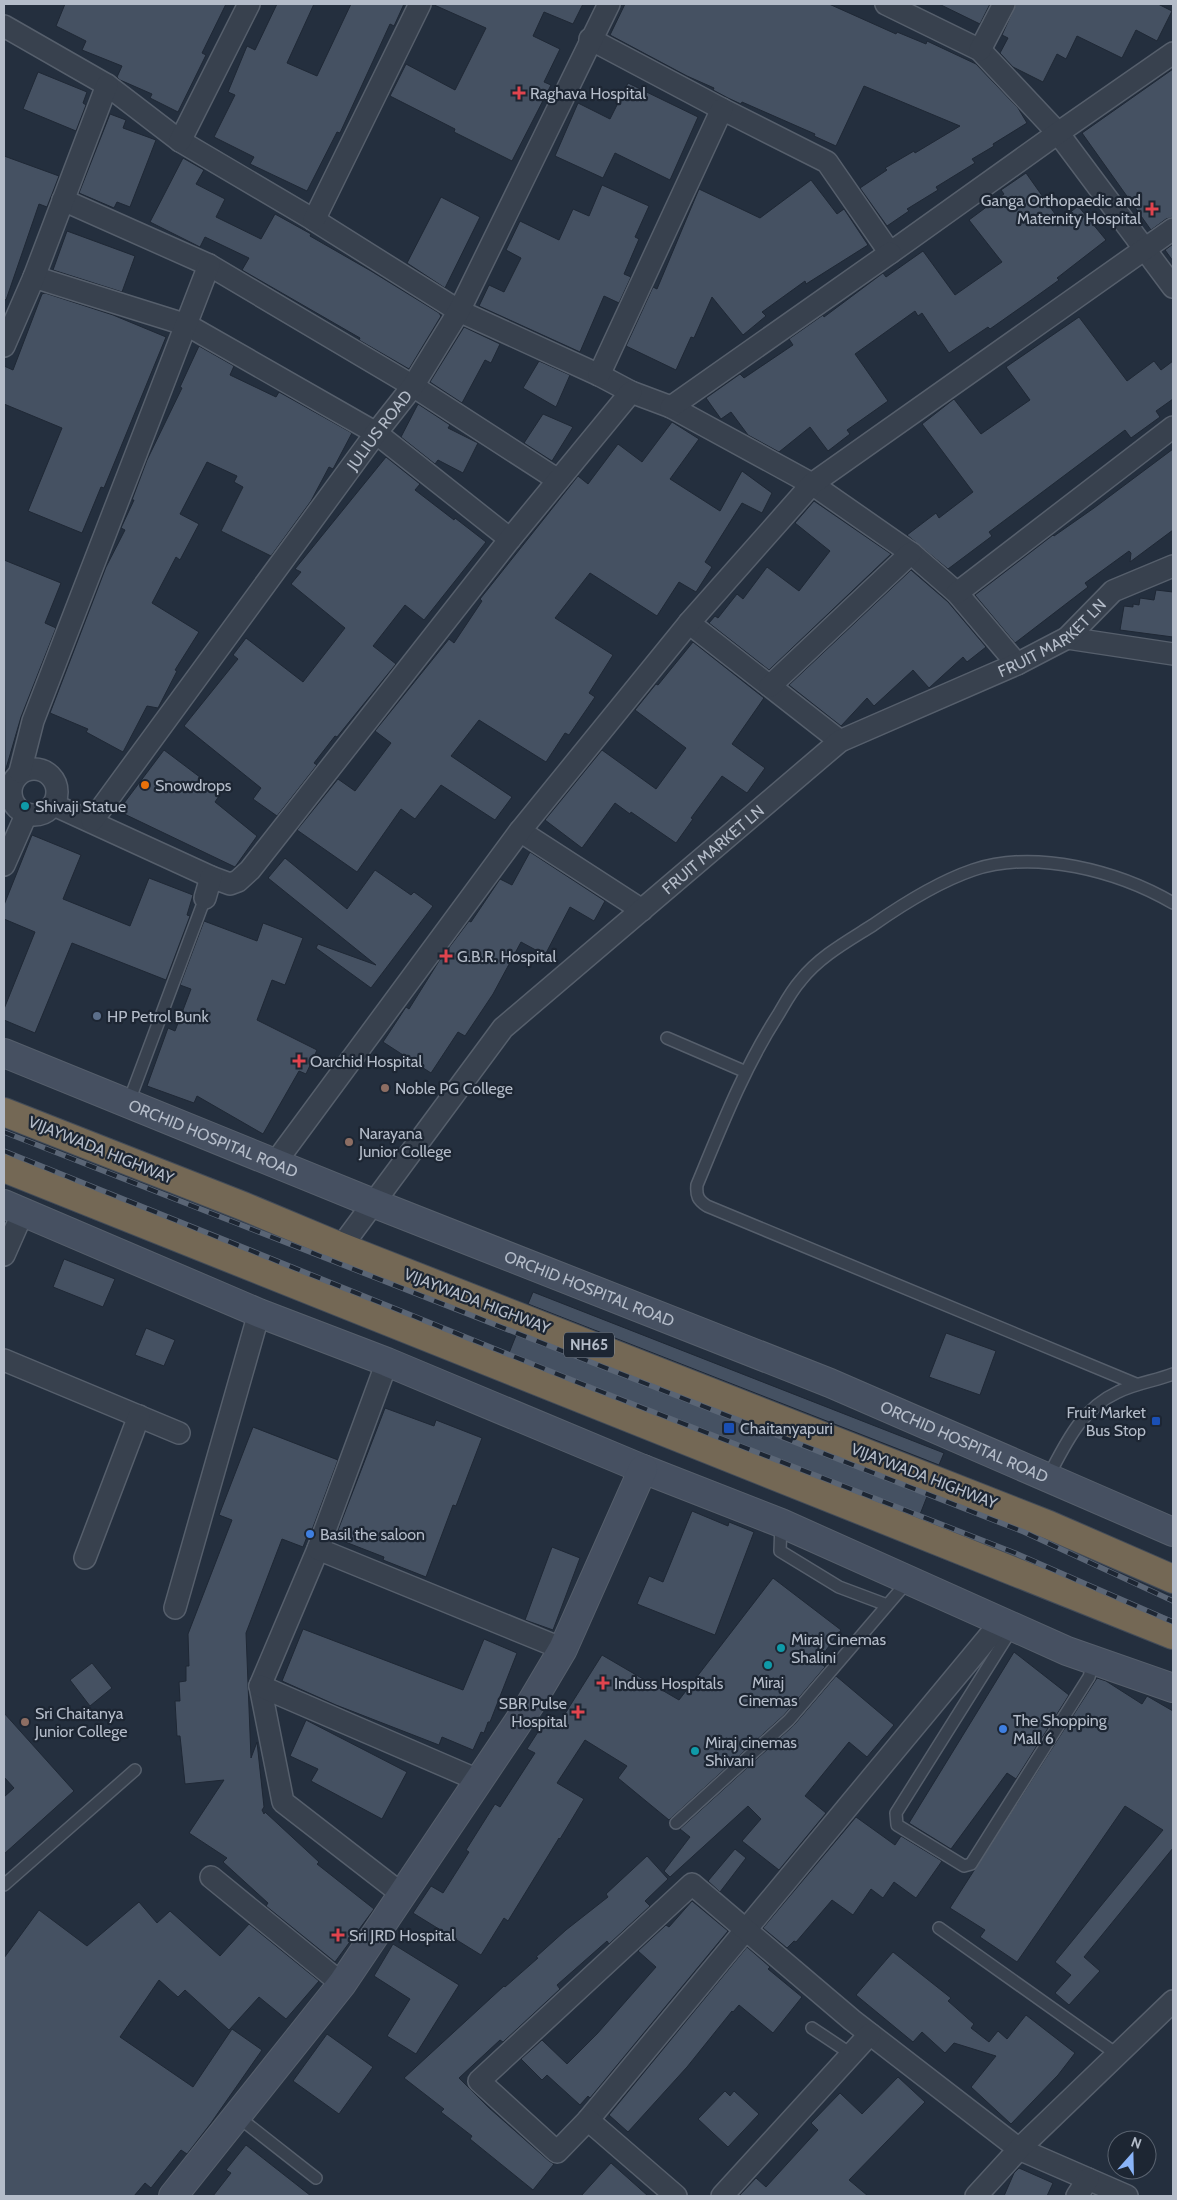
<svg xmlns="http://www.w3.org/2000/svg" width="1177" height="2200" font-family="Cabin,sans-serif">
<rect width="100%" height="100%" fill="#242f3e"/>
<path fill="#455162" stroke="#1f2835" d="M65,4H226L202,53L206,55L178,112L150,98L152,94L120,80L117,77L122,66L82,50L86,41L56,26Z
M277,4H314L287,63L317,76L351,4H404L394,26L390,24L340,133L337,132L307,191L250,164L254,157L214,137L235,95L228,92L247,46L255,50Z
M432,4H583L573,24L544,12L533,36L560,49L544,82L551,85L512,161L454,132L455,129L390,96L406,64L455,90L486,28Z
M625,4H829L896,34L897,32L926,44L927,41L976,64L1018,108L1027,123L993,144L994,146L972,159L975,163L936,187L938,190L907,209L909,211L887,226L860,188L887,170L885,168L914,151L915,153L960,126L864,86L836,146L814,136L815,134L742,102L741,104L728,98L713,90L714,88L687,76L610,35Z
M939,4H990L980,24Z
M1016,4H1158L1172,11L1157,41L1136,30L1122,58L1077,36L1066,59L1057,54L1043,82L1013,67L1000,53L1008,38L1002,35Z
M1173,69V217L1166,219L1151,230L1082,133Z
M38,72L87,92L83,103L86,105L76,131L23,109Z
M628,83L698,117L670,180L615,153L603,178L555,156L578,103L610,119Z
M110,114L126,120L123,128L156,140L130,207L117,202L114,208L79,193Z
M4,156L59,176L47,207L39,204L6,300L4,299Z
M183,158L204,170L196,184L225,199L216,217L261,239L275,214L311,234L310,236L371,271L439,313L441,316L409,369L359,340L360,338L242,270L249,258L205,237L200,247L150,222Z
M1026,173L1060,221L1078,206L1106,240L1057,278L1059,280L1027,303L990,329L988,327L949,353L922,313L918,316L915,311L855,354L888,401L847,430L850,434L828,451L810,427L779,452L748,435L731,412L721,419L706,398L740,374L744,378L793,345L789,339L823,315L824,317L883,273L886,277L923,251L955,295L1002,262L969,220L1004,194L1001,190Z
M811,180L837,214L844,209L868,245L806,284L805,281L762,312L766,316L743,335L712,297L694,338L691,337L676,370L626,346L653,287L657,289L699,189L760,218Z
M602,185L649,206L635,237L639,239L624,274L631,277L619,303L604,296L580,352L479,306L489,285L504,292L521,258L506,250L520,221L559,240L573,209L589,216Z
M441,197L480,217L445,288L407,263Z
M67,231L135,256L122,292L53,270Z
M1173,244V261L1165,250Z
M45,293L113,315L166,337L104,488L101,487L82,533L28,511L62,428L4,404V366L13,370L42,294Z
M1079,317L1127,381L1154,361L1161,370L1173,361V399L1156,411L1160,417L1131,438L1125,430L989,532L992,536L948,569L907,535L936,513L939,518L973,492L922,424L954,399L981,434L1030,400L1006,367Z
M464,327L500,344L491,363L485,360L462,403L430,382Z
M199,346L234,366L230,375L276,397L279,392L352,433L333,469L329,467L311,501L271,556L221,531L243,487L234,482L237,476L207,462L180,514L199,524L180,560L176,557L152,603L199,632L175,670L177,671L158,708L147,706L123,752L86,732L88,729L50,713L106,567L125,530L121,528L134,500H132L147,460L182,388L180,387Z
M539,361L570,375L556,407L523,388Z
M418,404L450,425L448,428L478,443L463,473L438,460L435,464L401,437Z
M543,414L573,427L552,461L524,443Z
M672,422L699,439L670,479L720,511L742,471L772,493L762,513L742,503L705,562L712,567L696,592L679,582L657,616L590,573L555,618L613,655L589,693L595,697L569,735L565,733L546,762L479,720L451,756L512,797L495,820L441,785L415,819L401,809L357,872L297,830L338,779L355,791L391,743L375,731L449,639L454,643L482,601L480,599L578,476L588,484L618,444L642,462Z
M1173,449V530L1130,562L1131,553L1129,551L1085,583L1088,587L1015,643L975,595L1053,535L1054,536L1094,508Z
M386,457L420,484L415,490L454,520L455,518L486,542L424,620L405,605L373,646L396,664L337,737L335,736L314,763L317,765L277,816L253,799L261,788L184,726L238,659L233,655L246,638L303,682L345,628L291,584L301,572L295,569Z
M814,501L891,554L769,670L709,623L715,616L718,618L737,594L743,599L767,567L799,591L830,551L795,523Z
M4,560L61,583L45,623L56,628L21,717L5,772Z
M911,570L948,602L986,647L967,662L963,657L929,688L913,670L874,706L867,698L841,726L789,685Z
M1156,590L1173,592V637L1120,630L1124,606L1133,607V604L1139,605L1140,598L1154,600Z
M693,642L764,698L732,744L765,768L747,793L722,776L691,818L693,819L676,843L631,812L630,814L615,803L582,848L545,820L602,750L656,789L686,748L635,710L656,684L658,685Z
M164,750L221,793L215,802L257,836L235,867L118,811Z
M32,835L81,855L63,899L130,926L149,878L193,895L187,915L190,916L166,980L72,943L35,1033L4,1020V1009L35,932L4,919V905Z
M530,852L605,901L594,921L570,907L545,955L521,942L493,994L465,1036L458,1032L431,1073L383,1042L406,1007L409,1009L439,961L469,921L471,922L500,879L512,885Z
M285,858L347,909L375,870L411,895L414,892L433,906L371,988L316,948L318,944L376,965L268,878Z
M204,921L257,941L263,923L303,938L285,985L272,980L257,1020L317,1050L306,1074L299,1071L263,1134L197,1096L194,1103L147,1086L168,1028L175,1031L191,989L180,985Z
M64,1259L115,1279L103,1307L53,1287Z
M533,1292L944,1453L939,1465L528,1304Z
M146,1328L175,1340L164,1366L135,1355Z
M517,1333L928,1494L919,1517L509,1353Z
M946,1333L996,1351L980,1395L929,1377Z
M385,1408L434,1426L436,1420L482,1438L456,1506L453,1505L426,1577L383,1560L384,1557L335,1538Z
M253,1427L338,1460L312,1530L310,1529L303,1547L282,1539L246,1633L251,1758L257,1742L264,1807L262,1810L264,1814L265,1812L319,1862L317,1864L374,1909L335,1962L266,1906L268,1903L223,1862L227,1858L189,1833L224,1780L185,1784L180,1736H177L175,1701H180L179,1682L186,1681V1666H189L188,1634L232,1520L219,1515Z
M692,1511L728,1526L729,1522L754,1532L715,1635L637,1604L649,1576L663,1582Z
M552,1547L580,1558L553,1630L525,1620Z
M773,1578L841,1630L818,1661L825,1667L784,1715L669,1820L618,1778L627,1766L585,1740L557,1783L584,1799L560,1839L559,1838L508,1921L504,1918L481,1955L413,1913L431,1886L443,1893L469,1852L466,1850L495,1804L500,1807L535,1753L527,1749L545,1721L556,1728L602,1655L679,1700Z
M303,1629L463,1690L484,1639L517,1653L490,1722H488L484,1733L481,1732L473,1750L442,1737L439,1745L336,1705L282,1681Z
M1014,1652L1069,1695L1016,1779L1007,1773L951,1849L909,1823Z
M92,1663L112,1688L90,1706L70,1680Z
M836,1676L894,1725L867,1757L849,1742L805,1796L826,1813L779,1870L742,1841L761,1819L748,1806L670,1877L664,1871L690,1837L680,1829L794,1725Z
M1097,1678L1106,1681L1142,1704L1147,1696L1173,1711V1848L1084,1957L1100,1971L1069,2005L1055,1993L1071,1975L1055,1962L1163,1830L1125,1806L1017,1962L980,1937L985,1930L950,1908Z
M4,1713L74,1791L4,1854V1797L14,1788L4,1777Z
M306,1720L407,1772L382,1819L311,1781L318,1769L290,1756Z
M856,1817L895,1845L901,1836L942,1861L916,1898L894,1882L883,1898L871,1889L853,1915L832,1900L796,1942L794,1941L787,1948L763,1928Z
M735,1849L746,1858L720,1892L708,1881Z
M647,1856L668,1879L645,1901L650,1906L609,1944L607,1941L557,1985L560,1989L503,2042L500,2040L459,2078L488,2107L549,2161L554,2164L533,2190L470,2139L472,2136L441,2112L444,2109L404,2078L504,1986L505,1987L538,1958L536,1957L566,1930L608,1897L606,1894Z
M692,1901L728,1931L590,2098L588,2096L580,2105L547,2075L542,2080L521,2059L542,2040L567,2064L597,2034L656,1967L638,1951L666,1925L669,1927Z
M139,1902L157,1923L170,1911L220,1956L249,1924L319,1981L286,2019L259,1997L229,2030L185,1990L178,1997L159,1980L120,2037L193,2087L232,2029L262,2050L211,2123L187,2154L181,2150L151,2188L145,2183L134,2196H4V1958L39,1910L87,1946Z
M393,1944L459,1985L416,2054L387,2036L410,1999L374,1976Z
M747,1947L770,1967L768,1969L802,1997L773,2033L739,2005L733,2012L732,2011L687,2067L628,2132L609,2115Z
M893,1952L951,1998L948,2001L974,2024L971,2028L989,2042L998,2031L1007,2039L1026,2015L1075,2053L1058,2075L1011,2124L971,2087L996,2056L954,2043L945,2053L922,2032L913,2042L856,1995Z
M327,2034L373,2067L339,2114L293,2081Z
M898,2077L925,2102L849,2180L868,2196H739L756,2178L766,2187L818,2130L811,2123L840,2093L862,2114Z
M725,2091L730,2096L734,2091L759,2114L728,2147L698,2119Z
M246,2145L311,2196H213L231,2173L226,2170Z
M611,2163L648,2196H581Z
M1019,2168L1053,2183L1047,2196H1004L1014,2173Z"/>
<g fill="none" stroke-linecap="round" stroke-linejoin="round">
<g stroke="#565f6c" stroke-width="14">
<path id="lane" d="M667,1038L746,1072
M128,1104L205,898
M1136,1384L707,1206C698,1200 696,1196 697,1185C721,1127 744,1068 778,1015C785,1003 792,990 801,980C820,956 848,941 873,925C903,904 938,882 973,870C1035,849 1118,871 1173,903
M1048,1477C1066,1443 1081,1409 1118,1392C1136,1383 1155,1381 1173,1374
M781,1524L780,1551L839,1587L887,1605
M1013,1627L896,1813L897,1825L964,1866L971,1864L1089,1677L1094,1660
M676,1823L789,1720L908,1581
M4,1885L135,1770
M939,1928L1118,2055
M812,2028L851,2054
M237,2116L316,2178"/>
</g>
<g stroke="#565f6c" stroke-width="24">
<g id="street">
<path d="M886,4L980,50L1058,133L1173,287"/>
<path d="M4,26L107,85L180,141L314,220L459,311L599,375L631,392L671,407L812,484L911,553L957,593L1017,664"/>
<path d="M590,39L722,109L827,162L890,253L1058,133L1173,53"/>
<path d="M980,50L1004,4"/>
<path d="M180,141L249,4"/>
<path d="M63,200L209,265L413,386L558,480"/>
<path d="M314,220L420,4"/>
<path d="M34,277L187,325L376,433L510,539"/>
<path d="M4,346L34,277L107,85"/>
<path d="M599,375L722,109"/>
<path d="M671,407L890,253"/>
<path d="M957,593L1173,427"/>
<path d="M689,623L840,741"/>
<path d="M1067,638L1173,654"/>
<path d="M770,686L911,553"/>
<circle cx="34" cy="792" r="23"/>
<path d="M20,772L33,721L209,265"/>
<path d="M54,805L211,877L230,884L238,881L250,870L510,539L631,392"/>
<path id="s1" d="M92,821L376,433L413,386L459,311L609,4"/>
<path d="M520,831L642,910"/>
<path d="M4,865L26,815"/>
<path d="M205,898L211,877"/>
<path d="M275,1163L520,831L689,623L812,484L1173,229"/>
<path id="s2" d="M341,1247L503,1028L840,741L1017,664L1067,638L1113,591L1173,566"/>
<path d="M4,1255L23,1212"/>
<path d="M4,1360L179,1433"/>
<path d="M387,1362L318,1549L260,1686L283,1802L403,1895"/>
<path d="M318,1549L563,1649"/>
<path d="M85,1558L139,1416"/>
<path d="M175,1608L259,1313"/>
<path d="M260,1686L480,1781"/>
<path d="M211,1877L342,1984"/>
<path d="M588,2120L1001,1622"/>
<path d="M676,2196L588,2120L557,2152L479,2081L692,1884L852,2020L1019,2149L1127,2196"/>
<path d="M722,2196L870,2034"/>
<path d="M976,2196L1019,2149L1173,2001"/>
<path d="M1077,2196L1088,2179"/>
</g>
</g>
<g stroke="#565f6c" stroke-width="30">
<g id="secondary">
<path id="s3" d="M4,1053L373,1203L830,1383L1173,1532"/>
<path d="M4,1204L259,1313L387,1362L643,1469L781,1523L1067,1651L1173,1688"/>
<path d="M173,2196L342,1984L531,1703L563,1649L643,1469"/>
</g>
</g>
<g stroke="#434c59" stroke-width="30">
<path id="highway" d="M4,1112L243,1206L341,1247L1049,1525L1173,1579
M4,1168L1173,1635"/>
</g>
<use href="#lane" stroke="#38414e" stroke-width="11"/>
<use href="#street" stroke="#38414e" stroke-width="21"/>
<use href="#secondary" stroke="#465061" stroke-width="28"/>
<use href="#highway" stroke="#746855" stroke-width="28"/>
<g stroke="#5a6575" stroke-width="5.5">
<path id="rail" d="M4,1132L1024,1532L1173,1601
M4,1151L597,1390L1015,1553L1173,1622"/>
</g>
<use href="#rail" stroke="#1d2633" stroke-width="4" stroke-dasharray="11" stroke-linecap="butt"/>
</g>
<g fill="#e0444e" stroke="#1d2633" stroke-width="2">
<path d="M516.5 85.5h5v5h5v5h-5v5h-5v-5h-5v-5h5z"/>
<path d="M1149.5 201.5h5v5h5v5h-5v5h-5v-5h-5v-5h5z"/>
<path d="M443.5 948.5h5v5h5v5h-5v5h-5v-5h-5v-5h5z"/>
<path d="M296.5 1053.5h5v5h5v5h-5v5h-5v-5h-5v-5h5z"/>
<path d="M600.5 1675.5h5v5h5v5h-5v5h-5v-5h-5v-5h5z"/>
<path d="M575.5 1704.5h5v5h5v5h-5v5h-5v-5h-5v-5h5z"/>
<path d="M335.5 1927.5h5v5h5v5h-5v5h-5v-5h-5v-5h5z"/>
</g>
<circle fill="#e8710a" stroke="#1d2633" stroke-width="2" cx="145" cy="785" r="5"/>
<g fill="#0f9aa8" stroke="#1d2633" stroke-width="2">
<circle cx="25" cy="806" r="5"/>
<circle cx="781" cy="1648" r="5"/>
<circle cx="768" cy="1665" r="5"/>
<circle cx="695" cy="1751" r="5"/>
</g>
<circle fill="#5c6f8a" stroke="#1d2633" stroke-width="2" cx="97" cy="1016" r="5"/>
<g fill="#8d6e63" stroke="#1d2633" stroke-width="2">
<circle cx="385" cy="1088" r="5"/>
<circle cx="349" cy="1142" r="5"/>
<circle cx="25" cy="1722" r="5"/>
</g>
<g fill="#1a4fb4" stroke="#1d2633" stroke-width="2">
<rect x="1151" y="1416" width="10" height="10" rx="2.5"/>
<rect x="723" y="1422" width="12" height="12" rx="2.5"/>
</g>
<g fill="#3f7fe0" stroke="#1d2633" stroke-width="2">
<circle cx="310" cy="1534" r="5"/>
<circle cx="1003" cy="1729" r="5"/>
</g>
<g text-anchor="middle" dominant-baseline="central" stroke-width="4.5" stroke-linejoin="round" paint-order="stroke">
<rect fill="#1d2633" stroke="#878f9c" stroke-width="1" x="564" y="1332.5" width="50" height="25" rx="4"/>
<g font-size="15" font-weight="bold" fill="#b4bcc9">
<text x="589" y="1345">NH65</text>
</g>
<g font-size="16" fill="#b4bcc9" stroke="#1d2633" text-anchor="start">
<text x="530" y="93">Raghava Hospital</text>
<text x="1141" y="200" text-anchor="end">Ganga Orthopaedic and<tspan x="1141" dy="18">Maternity Hospital</tspan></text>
<text x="155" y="785">Snowdrops</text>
<text x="35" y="806">Shivaji Statue</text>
<text x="457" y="956">G.B.R. Hospital</text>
<text x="107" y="1016">HP Petrol Bunk</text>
<text x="310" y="1061">Oarchid Hospital</text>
<text x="395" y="1088">Noble PG College</text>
<text x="359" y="1133">Narayana<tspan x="359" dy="18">Junior College</tspan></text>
<text x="1146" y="1412" text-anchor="end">Fruit Market<tspan x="1146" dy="18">Bus Stop</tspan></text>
<text x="740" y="1428">Chaitanyapuri</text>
<text x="320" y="1534">Basil the saloon</text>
<text x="791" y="1639">Miraj Cinemas<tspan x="791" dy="18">Shalini</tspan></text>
<text x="768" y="1682" text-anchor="middle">Miraj<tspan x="768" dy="18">Cinemas</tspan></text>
<text x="614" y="1683">Induss Hospitals</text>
<text x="567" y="1703" text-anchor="end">SBR Pulse<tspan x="567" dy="18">Hospital</tspan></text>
<text x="35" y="1713">Sri Chaitanya<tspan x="35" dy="18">Junior College</tspan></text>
<text x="1013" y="1720">The Shopping<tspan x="1013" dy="18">Mall 6</tspan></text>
<text x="705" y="1742">Miraj cinemas<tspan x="705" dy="18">Shivani</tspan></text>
<text x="349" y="1935">Sri JRD Hospital</text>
</g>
<g font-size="16" fill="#b4bcc9" stroke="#1d2633">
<text stroke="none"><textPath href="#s1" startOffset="485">JULIUS ROAD</textPath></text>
<text stroke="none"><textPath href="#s2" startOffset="952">FRUIT MARKET LN</textPath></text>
<text stroke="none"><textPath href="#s2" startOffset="548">FRUIT MARKET LN</textPath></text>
<text stroke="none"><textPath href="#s3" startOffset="226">ORCHID HOSPITAL ROAD</textPath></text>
<text transform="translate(101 1150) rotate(22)">VIJAYWADA HIGHWAY</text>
<text stroke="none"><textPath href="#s3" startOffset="631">ORCHID HOSPITAL ROAD</textPath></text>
<text transform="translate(477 1301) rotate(21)">VIJAYWADA HIGHWAY</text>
<text stroke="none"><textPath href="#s3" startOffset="1036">ORCHID HOSPITAL ROAD</textPath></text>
<text transform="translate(924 1476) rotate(21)">VIJAYWADA HIGHWAY</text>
</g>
</g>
<rect width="1177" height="2200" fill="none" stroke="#b4bcc9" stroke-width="10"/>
<g transform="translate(1132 2155) rotate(20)"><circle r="24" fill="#1d2633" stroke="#59626f"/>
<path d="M0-4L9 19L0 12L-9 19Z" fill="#8ab4f8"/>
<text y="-8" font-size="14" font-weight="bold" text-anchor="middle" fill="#b4bcc9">N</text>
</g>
</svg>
